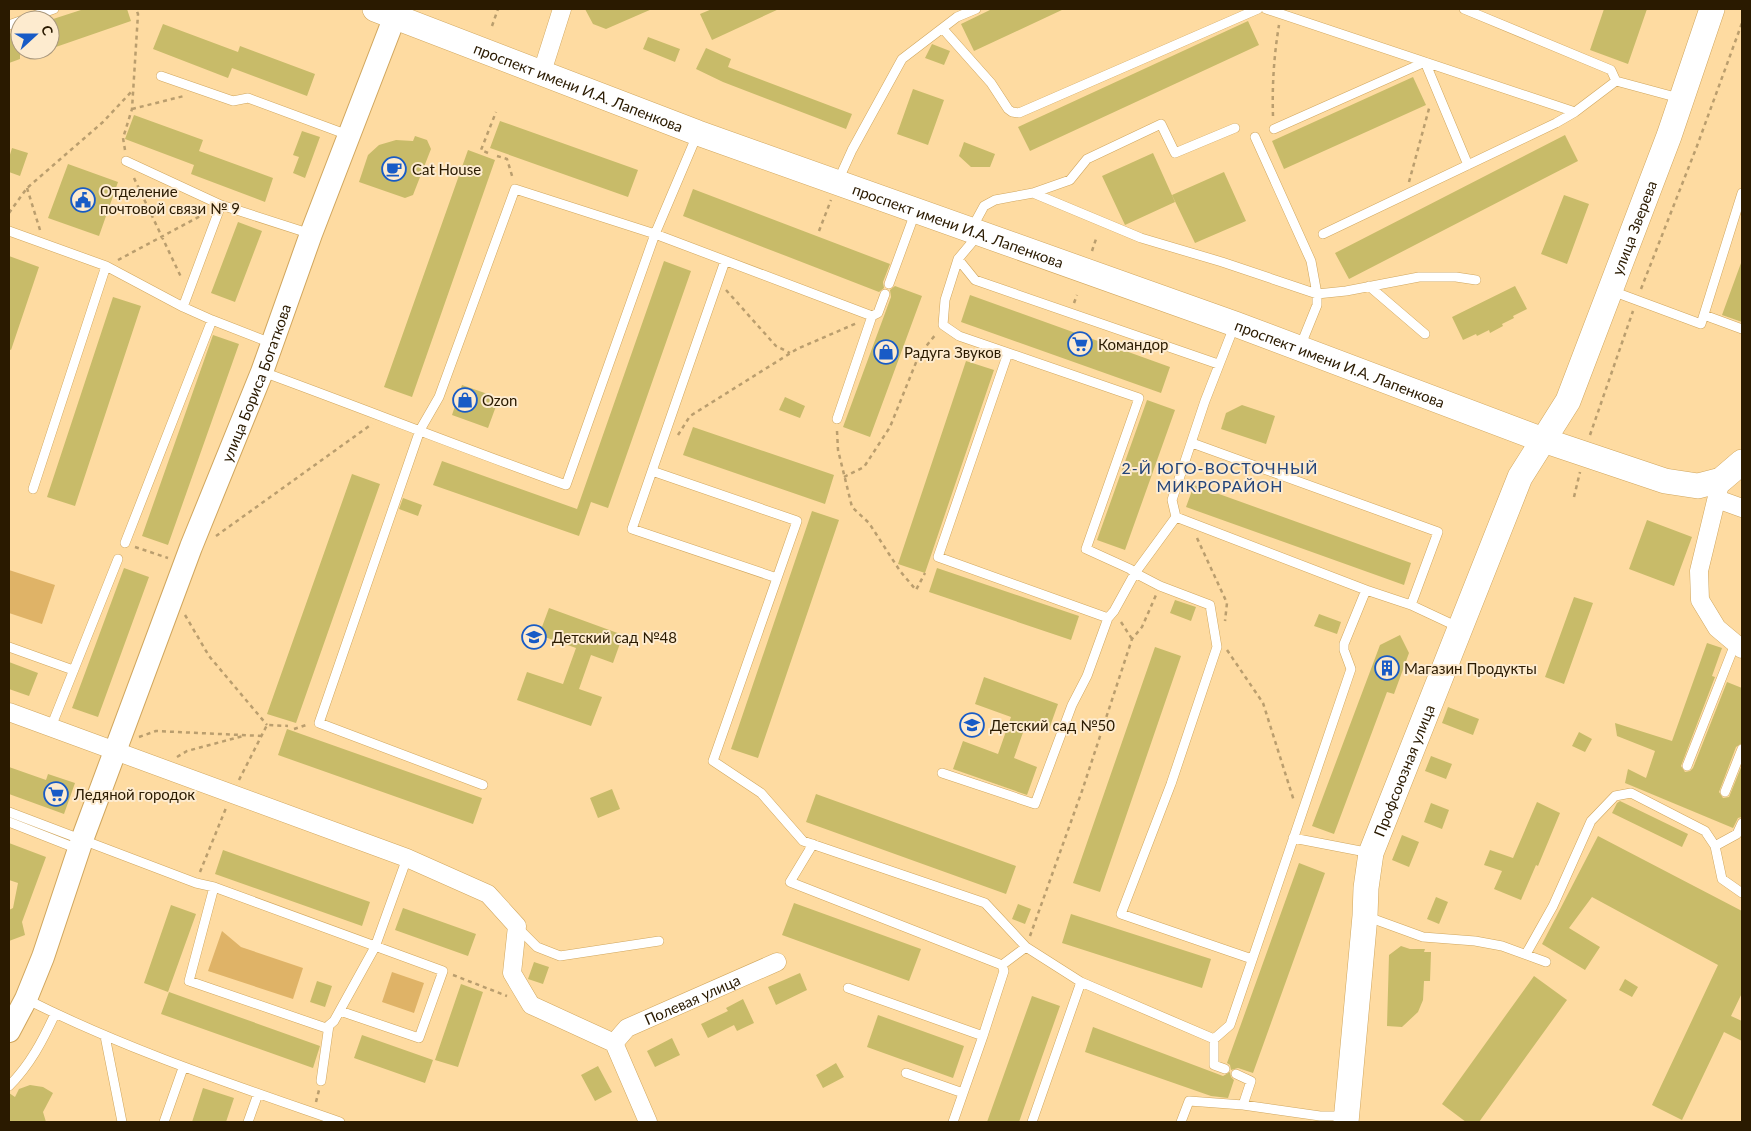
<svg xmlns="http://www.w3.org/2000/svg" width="1751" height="1131" font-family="Lato,sans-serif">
<rect width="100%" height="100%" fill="#fedba1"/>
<path fill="#dfb367" d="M9,570L55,585L42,624L9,613Z
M222,931L241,947L303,968L293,999L208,971Z
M392,972L424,983L414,1013L382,1002Z"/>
<path fill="#c8bb69" d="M84,9H127L131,21L50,49V20Z
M585,9H652L606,29L593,24Z
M712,9H779L712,40L700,14Z
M992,9H1064L974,51L961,24Z
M1604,9H1647L1628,64L1590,50Z
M1248,21L1259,45L1030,151L1018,127Z
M163,24L238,52L240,46L315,74L307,96L232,68L228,78L153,49Z
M20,31V59L9,63V34Z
M648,37L680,49L675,62L643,49Z
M932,44L950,51L944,65L925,58Z
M706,48L731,59L728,67L852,114L846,129L723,82L696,69Z
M1413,77L1426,105L1284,169L1272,141Z
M913,89L944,100L928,145L897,134Z
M134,115L203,140L199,151L273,178L265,202L191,174L194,165L125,139Z
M500,121L638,170L628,197L490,148Z
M302,131L320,137L305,178L293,173L299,157L293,155Z
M1565,135L1578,161L1349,279L1335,253Z
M415,136L427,140L431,149L413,195L405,198L359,182L368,155L379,145L396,140L413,141Z
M964,142L995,154L990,167H971L959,156Z
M12,148L28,153L20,176L9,172V158Z
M468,150L495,160L412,397L384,387Z
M1153,153L1175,202L1125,225L1102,176Z
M68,164L118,182L99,236L48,218Z
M1224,172L1246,221L1195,243L1172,195Z
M693,189L890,264L883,282L884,288L879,292L683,216Z
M1564,195L1589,204L1567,264L1541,254Z
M238,222L262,231L235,302L211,293Z
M9,256L39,267L11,350L9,349Z
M664,261L691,271L608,508L591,502L579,536L433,485L442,461L577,509Z
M1741,263H1742V322L1722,315Z
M895,286L922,296L870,437L843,427L891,297L890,290Z
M1515,286L1527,309L1513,316L1514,318L1502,324L1503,326L1490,333L1489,330L1477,336L1476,334L1463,340L1452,317Z
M970,295L1170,367L1161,393L961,322Z
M113,297L141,306L75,506L47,497Z
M213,335L239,344L168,545L142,536Z
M966,361L994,370L925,573L898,564Z
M462,385L499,398L488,428L452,415Z
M785,397L805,406L800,418L779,410Z
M1147,400L1175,410L1125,550L1097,540Z
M1242,405L1275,416L1266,444L1221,429L1226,413Z
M693,427L834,475L825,504L683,455Z
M352,474L380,484L296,723L267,714Z
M1194,485L1411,563L1404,585L1186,507Z
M403,498L422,505L418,516L399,509Z
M812,511L839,520L758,758L731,749Z
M1647,520L1692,537L1674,586L1629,569Z
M124,568L149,577L98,717L72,708Z
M937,568L1079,616L1071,640L929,592Z
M1574,597L1593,603L1564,684L1545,677Z
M1175,600L1196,607L1191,621L1170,613Z
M549,608L623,635L613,663L591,655L579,689L602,697L591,726L517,700L527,672L563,684L576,648L539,635Z
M1319,614L1341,622L1337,634L1314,626Z
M1400,635L1409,653L1394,694L1387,692L1334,834L1312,826L1380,645Z
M1707,643L1722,648L1712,676L1715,677L1681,766L1685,772L1690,771L1693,768L1727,682L1742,688V743L1736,747L1719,792L1723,798L1729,797L1742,765V817L1738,818L1733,828L1625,783L1628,769L1646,778L1655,751L1617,736L1615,723L1672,741Z
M1155,647L1181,656L1100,892L1073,883Z
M9,662L38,673L29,696L9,689Z
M984,677L1058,704L1048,732L1026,724L1014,758L1037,767L1027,795L953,769L963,741L998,754L1011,717L975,704Z
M1448,707L1479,719L1473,735L1442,723Z
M287,729L482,798L473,824L278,755Z
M1579,732L1592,739L1585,752L1572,746Z
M1431,756L1452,764L1446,779L1425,771Z
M9,767L46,780L48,774L75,783L64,814L9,794Z
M612,789L620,809L598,818L590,798Z
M816,794L1016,866L1006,894L806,822Z
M1620,801L1688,834L1682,847L1612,813L1617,803Z
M1537,802L1560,813L1538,866L1536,865L1521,900L1494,889L1502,871L1484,865L1490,850L1513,858Z
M1431,803L1449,810L1442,829L1424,822Z
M1402,835L1419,842L1409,867L1392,860Z
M1598,836L1742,911V993L1731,1016L1742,1021V1041L1724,1032L1682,1120L1652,1105L1718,965L1592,897L1569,928L1600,947L1585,970L1542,944Z
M9,843L46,857L22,922L25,935L9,941V910L13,908L18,883L9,880Z
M223,850L370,902L362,926L215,874Z
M1299,863L1325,873L1253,1073L1238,1068L1231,1070L1230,1065L1227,1063Z
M1436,897L1448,902L1439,924L1427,919Z
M794,903L921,949L909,981L782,935Z
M1018,904L1031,909L1025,924L1012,919Z
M171,905L196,914L168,992L144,983Z
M403,908L476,934L468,956L395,930Z
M1071,914L1211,959L1202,988L1062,943Z
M1401,946L1410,949H1425L1424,952H1431L1430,981H1424L1423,1000L1418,1012L1402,1027L1387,1026L1389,955Z
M534,962L549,967L543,984L528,979Z
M800,973L807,990L776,1005L768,987Z
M1534,976L1567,1000L1479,1122H1466L1442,1104Z
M1625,979L1638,987L1632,997L1619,990Z
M317,981L332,986L325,1007L310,1002Z
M461,984L483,992L458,1067L435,1060Z
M169,992L320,1046L313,1068L161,1014Z
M1032,996L1060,1006L1019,1122H987Z
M743,999L754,1023L737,1031L734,1025L708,1038L701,1024L728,1011L726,1008Z
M878,1015L964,1046L953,1078L867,1047Z
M1093,1027L1223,1076L1230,1072L1231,1077L1234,1080L1228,1098L1211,1096L1085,1052Z
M362,1035L433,1060L425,1083L354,1058Z
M672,1038L680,1055L655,1067L647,1051Z
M836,1063L844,1077L823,1088L816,1075Z
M598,1066L612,1092L595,1101L581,1075Z
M30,1085L43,1087L53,1093L43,1112L46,1122H9V1093L15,1097L19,1089Z
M203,1088L234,1098L226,1122H192Z"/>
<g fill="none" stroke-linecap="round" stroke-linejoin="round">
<g stroke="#d0a65d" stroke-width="10">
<path id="service" d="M1266,9L1575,112
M1464,9L1611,70L1616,81L1679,98
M22,20L54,9
M9,25L20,21
M943,29L991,83L1008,109L1012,112L1019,113L1258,9
M161,76L233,101L248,98L348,135
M1274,129L1425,62L1468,165
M1255,137L1311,261L1317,294V305L1300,347
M126,161L221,205L311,234
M838,181L852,150L902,59L957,17L976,9
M1033,193L1070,180L1087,159L1161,124L1175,153L1235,128
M972,228L984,206L995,200L1033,193L1141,238L1222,262L1317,294L1346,291L1419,277H1456L1476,280
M9,231L106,266L183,307L212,320L271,343
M979,234L958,259L945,300L943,325L959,336L1139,398L1086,549L1130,569L1135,573L1114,611L1108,618L938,557L1008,353
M1323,234L1556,123L1575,112L1616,81
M958,259L975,280L1218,364
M725,261L652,471L797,521L713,761L761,793L803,841L985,903L1026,947L1081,982L1214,1039L1230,1025L1351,669L1344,650V644L1366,590
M889,284L915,213
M1369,286L1425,334
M1612,291L1701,324L1742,193
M183,307L221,205
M1704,315L1742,329
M872,316L878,313L885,294
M1235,324L1205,401L1172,500L1176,517L1366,590L1411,605L1458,627
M263,372C364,409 465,449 566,485L655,234L697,135
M1192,443L1438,532L1411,605
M652,471L632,529L777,578
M33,489L106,266
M1176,517L1135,573L1160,586L1210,605L1217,647L1171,784L1121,914L1252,959
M125,543L212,320
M9,647L73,670
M51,727L118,559
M1687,766L1735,644
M942,773L1035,804L1072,705L1087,676L1108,618
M483,785L319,723L420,430L439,397L515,189L655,234L872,316L837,419
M1725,792L1742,749
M9,812L196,883L214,887L443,971L419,1038L340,1011
M9,822L78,849
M1293,838L1371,853
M813,844L790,882L1002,965L1026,947
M1715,846L1737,834L1742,823
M214,887L189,981L326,1028L334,1021L375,947L407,858
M1368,917L1423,937L1475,941L1502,946L1546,962
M517,927L537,947L560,956L659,941
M1526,954L1553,906L1591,821L1615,796L1631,793L1705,831L1715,846L1722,879L1742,893
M848,988L983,1036L1004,971L1002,965
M26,999C127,1050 234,1085 340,1122
M105,1036L122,1122
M1214,1039V1065L1225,1069
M906,1073L963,1093
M1236,1074L1251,1081L1243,1105
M321,1081L329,1025
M9,1086C30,1065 43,1040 55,1014
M164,1122L183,1068
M248,1122L258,1094
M953,1122L983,1036
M1032,1122L1081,982
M1181,1122L1189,1101L1243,1105L1320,1116H1345"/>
</g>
<g stroke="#d0a65d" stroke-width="19">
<g id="minor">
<path d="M542,72L562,9"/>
<path d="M1721,480L1699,571L1700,600L1717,628L1742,649"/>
<path d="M1717,499L1742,508"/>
<path d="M9,712L407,858L488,894L517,926L512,973L531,1005L614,1043L648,1122"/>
<path id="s1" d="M614,1043L627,1028L777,962"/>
</g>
</g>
<g stroke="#d0a65d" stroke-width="24">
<g id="tertiary">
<path id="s2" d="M9,1031L26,999L43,957L82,840L191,547L262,372L311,234L395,16"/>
</g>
</g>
<g stroke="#d0a65d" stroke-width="26">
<g id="secondary">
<path id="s3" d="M375,9L698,133L1235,324L1543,440L1665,481L1698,486L1721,480L1742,462"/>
<path id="s4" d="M1346,1122L1365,916L1366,888L1371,853L1520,477L1568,401L1669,136L1712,9"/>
</g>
</g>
<path stroke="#ba9e6e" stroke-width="2.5" stroke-dasharray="4 4" stroke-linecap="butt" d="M492,26L498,9
M132,109L184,96
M1273,116C1272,85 1274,55 1279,25
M125,150L123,138L132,109L138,14L136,9
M488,153L481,150L496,112
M497,156L507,159L513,179
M134,178L181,277
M1409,182L1430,105
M27,188L40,230
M9,213L27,188L103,122L132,91
M819,231L831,200
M1092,251L1096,239
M118,260L206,213
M1641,289L1697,146L1742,23
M726,290L776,346L790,353
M1074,303L1077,295
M837,431L838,450L852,507L869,523L900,571L916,590L925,573
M678,435L690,416L797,349L857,323
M1590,435L1633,311
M844,477L864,467L890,427L919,355L936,334
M1574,497L1580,472
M216,536L372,424
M1197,538L1227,603L1225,621
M135,547L168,558
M185,615L209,656L267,725
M1121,622L1132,639
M1227,650L1263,703L1294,801
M294,729L309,724
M139,737L156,731L263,736
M177,757L187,751L243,736
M239,780L267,725L288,726
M200,872L226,808
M1030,936L1082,791L1132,639L1142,627L1156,595
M453,975L507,996
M316,1102L319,1090"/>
<use href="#service" stroke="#fff" stroke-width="9"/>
<use href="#minor" stroke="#fff" stroke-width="18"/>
<use href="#tertiary" stroke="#fff" stroke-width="22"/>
<use href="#secondary" stroke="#fff" stroke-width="25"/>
</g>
<defs>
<g id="cafe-ring" transform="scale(1.25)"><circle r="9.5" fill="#fdebcf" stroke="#185bc6" stroke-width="1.5"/><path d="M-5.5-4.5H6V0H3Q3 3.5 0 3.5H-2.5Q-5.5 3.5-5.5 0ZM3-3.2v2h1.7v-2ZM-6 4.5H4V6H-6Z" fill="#185bc6"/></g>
<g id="civic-ring" transform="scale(1.25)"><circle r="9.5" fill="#fdebcf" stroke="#185bc6" stroke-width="1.5"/><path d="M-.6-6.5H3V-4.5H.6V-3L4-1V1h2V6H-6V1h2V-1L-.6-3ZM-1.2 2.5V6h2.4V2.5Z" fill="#185bc6"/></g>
<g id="supermarket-ring" transform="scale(1.25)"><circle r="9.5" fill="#fdebcf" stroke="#185bc6" stroke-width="1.5"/><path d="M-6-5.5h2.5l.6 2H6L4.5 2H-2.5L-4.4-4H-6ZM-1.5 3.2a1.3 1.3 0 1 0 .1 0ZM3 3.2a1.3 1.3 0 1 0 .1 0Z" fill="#185bc6"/></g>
<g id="shop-ring" transform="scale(1.25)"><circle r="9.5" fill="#fdebcf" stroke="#185bc6" stroke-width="1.5"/><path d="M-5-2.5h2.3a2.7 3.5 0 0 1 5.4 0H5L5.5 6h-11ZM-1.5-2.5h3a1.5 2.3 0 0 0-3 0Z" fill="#185bc6"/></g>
<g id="school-ring" transform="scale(1.25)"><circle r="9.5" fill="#fdebcf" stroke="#185bc6" stroke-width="1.5"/><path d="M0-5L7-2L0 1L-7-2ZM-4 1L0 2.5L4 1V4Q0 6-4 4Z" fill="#185bc6"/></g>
<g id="building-ring" transform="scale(1.25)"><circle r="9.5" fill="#fdebcf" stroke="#185bc6" stroke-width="1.5"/><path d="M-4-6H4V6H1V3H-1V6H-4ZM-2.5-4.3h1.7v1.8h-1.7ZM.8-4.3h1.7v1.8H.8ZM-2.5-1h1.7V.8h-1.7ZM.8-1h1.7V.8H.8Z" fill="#185bc6"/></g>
</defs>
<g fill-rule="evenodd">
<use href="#cafe-ring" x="394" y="169"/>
<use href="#civic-ring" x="83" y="200"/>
<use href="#supermarket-ring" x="1080" y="344"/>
<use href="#shop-ring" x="886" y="352"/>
<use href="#shop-ring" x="465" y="400"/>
<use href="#school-ring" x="534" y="637"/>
<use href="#building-ring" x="1387" y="668"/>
<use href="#school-ring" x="972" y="725"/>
<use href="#supermarket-ring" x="56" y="794"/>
</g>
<g text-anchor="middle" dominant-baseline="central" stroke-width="4" stroke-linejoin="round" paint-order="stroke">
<g font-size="15" fill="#2a1a00" stroke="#fdebcf">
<text stroke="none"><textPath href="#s3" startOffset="218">проспект имени И.А. Лапенкова</textPath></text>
<text stroke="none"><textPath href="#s3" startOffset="622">проспект имени И.А. Лапенкова</textPath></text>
<text stroke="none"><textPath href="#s4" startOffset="950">улица Зверева</textPath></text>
<text stroke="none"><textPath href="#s3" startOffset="1028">проспект имени И.А. Лапенкова</textPath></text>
<text stroke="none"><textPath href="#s2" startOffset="694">улица Бориса Богаткова</textPath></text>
<text stroke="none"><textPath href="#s4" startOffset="359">Профсоюзная улица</textPath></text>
<text stroke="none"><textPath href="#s1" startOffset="91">Полевая улица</textPath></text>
</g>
<g font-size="15" fill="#2a1a00" stroke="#fdebcf" text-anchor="start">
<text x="412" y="169">Cat House</text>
<text x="100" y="191">Отделение<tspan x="100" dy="17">почтовой связи № 9</tspan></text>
<text x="1098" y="344">Командор</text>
<text x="904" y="352">Радуга Звуков</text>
<text x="482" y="400">Ozon</text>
<text x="552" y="637">Детский сад №48</text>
<text x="1404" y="668">Магазин Продукты</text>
<text x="990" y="725">Детский сад №50</text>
<text x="74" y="794">Ледяной городок</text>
</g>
<g font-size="16" letter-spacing="1" fill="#224379" stroke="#fdebcf">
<text x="1220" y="467">2-Й ЮГО-ВОСТОЧНЫЙ<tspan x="1220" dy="18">МИКРОРАЙОН</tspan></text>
</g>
</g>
<rect width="1751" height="1131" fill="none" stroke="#2a1a00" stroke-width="20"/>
<g transform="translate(35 35) rotate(69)"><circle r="24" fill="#fdebcf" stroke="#a9977c"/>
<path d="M0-4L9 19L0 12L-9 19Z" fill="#185bc6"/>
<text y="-8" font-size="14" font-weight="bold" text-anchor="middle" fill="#2a1a00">С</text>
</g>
</svg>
